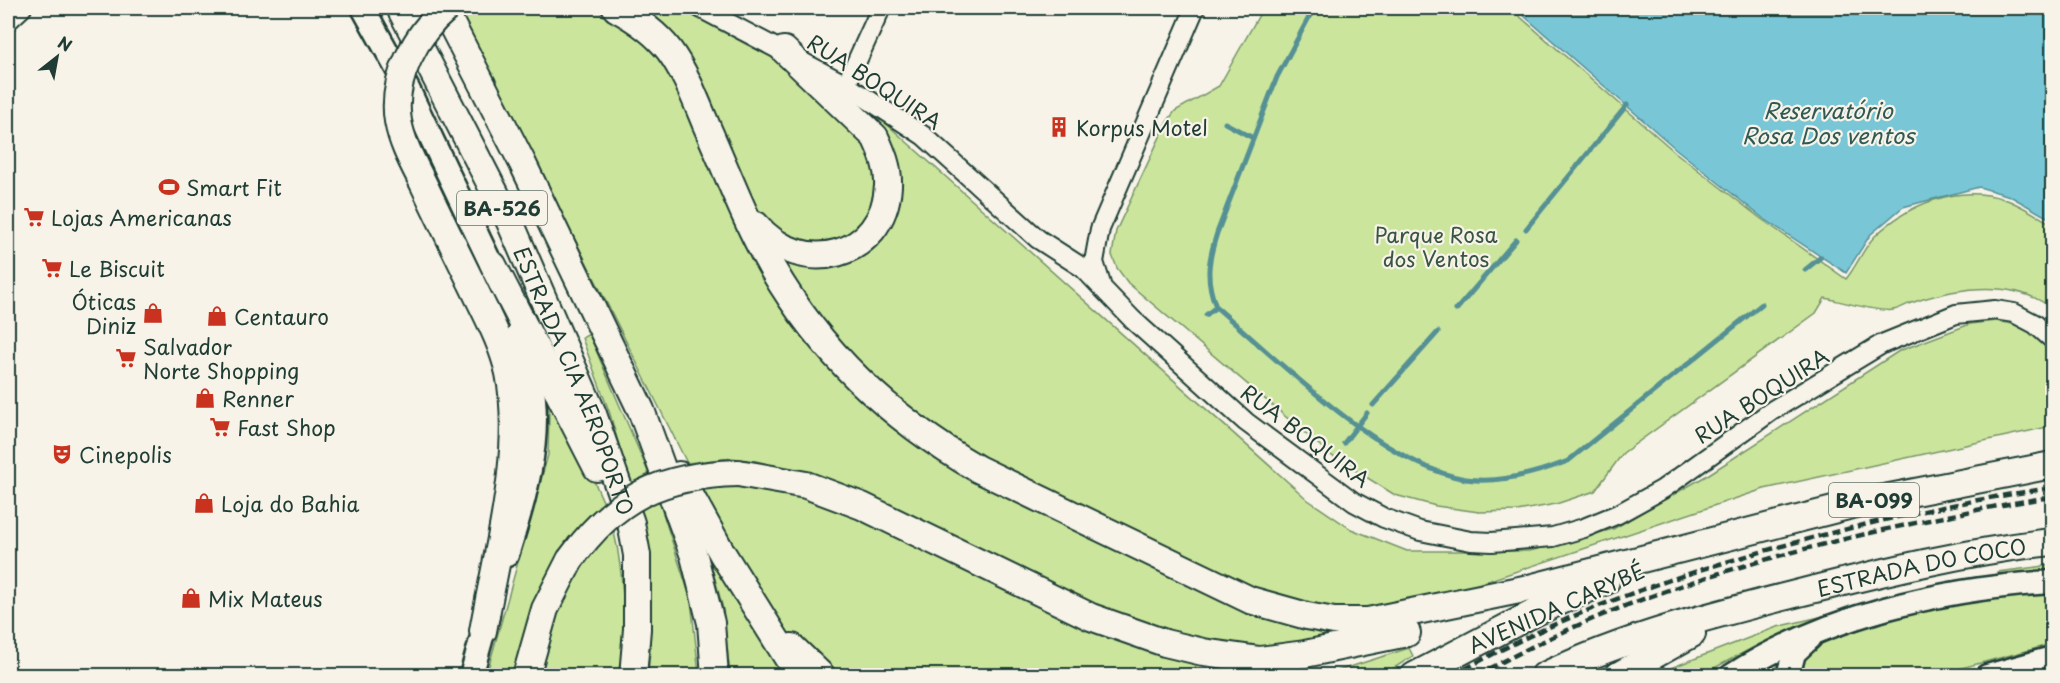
<svg xmlns="http://www.w3.org/2000/svg" width="2060" height="683" font-family="'Playpen Sans',sans-serif">
<rect width="100%" height="100%" fill="#f7f3e8"/>
<filter id="ink" filterUnits="userSpaceOnUse"><feTurbulence type="fractalNoise" baseFrequency=".0167" numOctaves="2"/><feDisplacementMap in="SourceGraphic" scale="12" xChannelSelector="R" yChannelSelector="G"/><feConvolveMatrix kernelMatrix="1 2 1 2 8 2 1 2 1" color-interpolation-filters="sRGB"/></filter>
<g filter="url(#ink)">
<path fill="#cbe69c" stroke="#759268" stroke-width="1.5" d="M463,8H595L644,38L669,67L727,195L894,423L1332,633L1331,642L1291,648H1231L1133,624L820,478L756,461L731,458L687,463L460,10Z
M635,8H679L770,54L822,92L868,144L876,168V193L870,215L849,236L820,244L791,239L764,219Z
M1263,8H1510L1675,152L1760,218L1846,279C1856,267 1863,249 1874,237C1908,204 1957,184 2004,199C2020,204 2037,216 2052,224V308C2012,279 1959,287 1914,302C1907,304 1900,309 1893,310C1882,313 1839,301 1825,298L1816,313L1623,453L1595,491L1556,504L1517,511L1479,512L1436,506L1395,495L1332,456L1128,283L1117,268L1112,255L1116,231L1167,122L1175,111L1219,86Z
M881,119L1308,500L1351,529L1407,551H1530L1613,529L1706,476L1899,351L1970,324L1996,321L2018,325L2041,339L2052,358V426L1764,489L1475,585L1411,603L1364,610L1320,609L1277,599L1025,483L918,418L835,341L780,262L785,258L884,227L875,124Z
M589,334L649,474L630,484L610,414L582,338Z
M545,384L578,445L606,508L538,602L513,675L486,676L548,455L549,411Z
M730,483L788,492L852,512L1111,637L1138,647L1171,657L1256,669L1258,675H832L801,648L774,618L699,490Z
M658,498L691,600L699,675H648C654,618 650,564 638,508Z
M613,527C625,577 626,625 620,675L536,676L558,607L585,558Z
M708,553L790,675H730L723,609Z
M2052,565V572L1999,577L1998,572Z
M2052,591V644L1935,675L1799,676C1802,664 1804,656 1814,648C1856,615 1997,596 2052,591Z
M1828,615L1760,644L1701,675L1650,676L1777,627Z
M1409,648L1413,656L1383,675H1325Z"/>
<path fill="#79c7d6" stroke="#559095" stroke-width="1.5" d="M1515,8H2052V220L2010,196L1979,187L1903,207L1870,235L1846,273L1764,219L1676,149Z"/>
<g fill="none" stroke-linecap="round" stroke-linejoin="round">
<path stroke="#559095" stroke-width="5" d="M1314,8L1277,77L1217,233C1208,261 1205,279 1216,307C1279,361 1384,466 1466,479C1500,484 1537,473 1568,461L1762,304
M1225,123L1253,138
M1526,229L1627,105
M1805,270L1821,257
M1456,310L1516,240
M1206,315L1216,307
M1373,405L1438,332
M1344,443L1367,413"/>
<g stroke="#1f3d34" stroke-width="22">
<path id="minor" d="M700,8L846,85L924,136L1038,239L1083,268L1133,320L1246,422L1354,502L1384,518L1420,531L1471,541L1492,542L1553,537L1584,528L1618,514L1663,489L1773,410L1882,344L1956,314L1995,310L2014,313L2035,324L2052,339
M8,21L22,8
M846,85L881,8
M1101,284L1094,262L1100,229L1195,8"/>
</g>
<g stroke="#1f3d34" stroke-width="27">
<path id="major" d="M363,8L408,89L500,283
M507,555C532,476 549,414 519,333
M471,676L488,615
M1731,676C1824,616 1943,588 2052,582
M1788,676L1794,653L1810,638
M1987,676L2052,658"/>
</g>
<g stroke="#1f3d34" stroke-width="30">
<g id="highway">
<path id="s1" d="M400,8L510,222L593,414L619,488L631,523L637,555V629L633,676"/>
<path d="M443,8L522,162L641,410L694,556L711,623L715,676"/>
<path d="M616,8C636,19 655,32 669,50C686,73 696,101 707,127C728,174 746,223 772,268C821,353 893,420 978,469L1250,600L1307,616L1334,621H1368L1529,588L1864,502L2052,465"/>
<path d="M756,225C801,279 884,258 888,186C889,168 882,152 875,137L784,50"/>
<path d="M493,265L597,468"/>
<path d="M470,280C484,310 502,341 509,373C525,453 497,552 483,631"/>
<path d="M738,473L806,485L862,506L1091,617L1165,643L1203,652L1260,660L1305,654L1407,633"/>
<path d="M679,475L722,553L799,676"/>
<path d="M792,647L822,676"/>
<path d="M526,676L545,609L570,560"/>
<path d="M1414,676L1536,612L1606,581"/>
<path id="s2" d="M1544,676C1625,637 1712,615 1799,593C1882,572 1967,551 2052,542"/>
<path d="M1617,676L1692,634"/>
</g>
</g>
<use href="#minor" stroke="#f7f3e8" stroke-width="18"/>
<use href="#major" stroke="#f7f3e8" stroke-width="22"/>
<use href="#highway" stroke="#f7f3e8" stroke-width="26"/>
<path stroke="#1f3d34" stroke-width="4.5" stroke-dasharray="9 4.5" stroke-linecap="butt" d="M1453,676C1572,607 1702,566 1835,532C1907,514 1979,498 2052,488
M1477,676C1602,604 1743,562 1883,530C1939,518 1995,505 2052,497"/>
<g stroke="#1f3d34" stroke-width="30" stroke-linecap="butt">
<path id="highway-bridge" d="M447,8C416,33 391,80 398,121C402,144 414,165 424,185C439,217 455,249 470,280
M570,560C615,497 661,475 738,473"/>
</g>
<use href="#highway-bridge" stroke="#f7f3e8" stroke-width="26"/>
</g>
</g>
<defs>
<g id="building-bare" transform="scale(1.62)"><path d="M-4-6H4V6H1V3H-1V6H-4ZM-2.5-4.3h1.7v1.8h-1.7ZM.8-4.3h1.7v1.8H.8ZM-2.5-1h1.7V.8h-1.7ZM.8-1h1.7V.8H.8Z" fill="#c8321e" stroke="#f7f3e8" stroke-width="2.5" paint-order="stroke"/></g>
<g id="stadium-bare" transform="scale(1.62)"><path d="M0-5a6.5 5 0 1 0 0 10a6.5 5 0 1 0 0-10ZM-3.5-1.8h7v3.6h-7Z" fill="#c8321e" stroke="#f7f3e8" stroke-width="2.5" paint-order="stroke"/></g>
<g id="supermarket-bare" transform="scale(1.62)"><path d="M-6-5.5h2.5l.6 2H6L4.5 2H-2.5L-4.4-4H-6ZM-1.5 3.2a1.3 1.3 0 1 0 .1 0ZM3 3.2a1.3 1.3 0 1 0 .1 0Z" fill="#c8321e" stroke="#f7f3e8" stroke-width="2.5" paint-order="stroke"/></g>
<g id="shop-bare" transform="scale(1.62)"><path d="M-5-2.5h2.3a2.7 3.5 0 0 1 5.4 0H5L5.5 6h-11ZM-1.5-2.5h3a1.5 2.3 0 0 0-3 0Z" fill="#c8321e" stroke="#f7f3e8" stroke-width="2.5" paint-order="stroke"/></g>
<g id="theatre-bare" transform="scale(1.62)"><path d="M-5-5.5Q0-4 5-5.5V0Q5 5 0 6Q-5 5-5 0ZM-3.3-2.5H-1v1.5H-3.3ZM1-2.5H3.3v1.5H1ZM-2.8 1Q0 5.5 2.8 1Z" fill="#c8321e" stroke="#f7f3e8" stroke-width="2.5" paint-order="stroke"/></g>
</defs>
<g fill-rule="evenodd">
<use href="#building-bare" x="1059" y="127"/>
<use href="#stadium-bare" x="169" y="187"/>
<use href="#supermarket-bare" x="34" y="217"/>
<use href="#supermarket-bare" x="52" y="268"/>
<use href="#shop-bare" x="153" y="313"/>
<use href="#shop-bare" x="217" y="316"/>
<use href="#supermarket-bare" x="126" y="358"/>
<use href="#shop-bare" x="205" y="398"/>
<use href="#supermarket-bare" x="220" y="427"/>
<use href="#theatre-bare" x="62" y="454"/>
<use href="#shop-bare" x="204" y="503"/>
<use href="#shop-bare" x="191" y="598"/>
</g>
<g text-anchor="middle" dominant-baseline="central" stroke-width="4.5" stroke-linejoin="round" paint-order="stroke">
<g fill="#f7f3e8" stroke="#60746a" stroke-width="1.5">
<rect x="457" y="191" width="90" height="34" rx="4.5"/>
<rect x="1829" y="483" width="90" height="34" rx="4.5"/>
</g>
<g font-size="20" font-weight="bold" fill="#1f3d34">
<text x="502" y="208">BA-526</text>
<text x="1874" y="500">BA-099</text>
</g>
<g font-size="21" fill="#1f3d34" stroke="#f7f3e8">
<text transform="translate(875 81) rotate(33)">RUA BOQUIRA</text>
<text stroke="none"><textPath href="#s1" startOffset="412">ESTRADA CIA AEROPORTO</textPath></text>
<text transform="translate(1761 395) rotate(-33)">RUA BOQUIRA</text>
<text transform="translate(1306 435) rotate(37)">RUA BOQUIRA</text>
<text stroke="none"><textPath href="#s2" startOffset="394">ESTRADA DO COCO</textPath></text>
<text transform="translate(1556 607) rotate(-24)">AVENIDA CARYBÉ</text>
</g>
<g font-size="21" fill="#1f3d34" stroke="#f7f3e8" text-anchor="start">
<text x="1076" y="127">Korpus Motel</text>
<text x="186" y="187">Smart Fit</text>
<text x="51" y="217">Lojas Americanas</text>
<text x="69" y="268">Le Biscuit</text>
<text x="136" y="301" text-anchor="end">Óticas<tspan x="136" dy="24">Diniz</tspan></text>
<text x="234" y="316">Centauro</text>
<text x="143" y="346">Salvador<tspan x="143" dy="24">Norte Shopping</tspan></text>
<text x="222" y="398">Renner</text>
<text x="237" y="427">Fast Shop</text>
<text x="79" y="454">Cinepolis</text>
<text x="221" y="503">Loja do Bahia</text>
<text x="208" y="598">Mix Mateus</text>
</g>
<g font-size="21" fill="#395644" stroke="#f7f3e8">
<text x="1436" y="234">Parque Rosa<tspan x="1436" dy="24">dos Ventos</tspan></text>
</g>
<g font-size="22" font-style="italic" fill="#315954" stroke="#f7f3e8">
<text x="1828" y="109">Reservatório<tspan x="1828" dy="25">Rosa Dos ventos</tspan></text>
</g>
</g>
<rect width="2060" height="683" fill="none" stroke="#f7f3e8" stroke-width="30"/>
<rect x="15" y="15" width="2030" height="653" fill="none" stroke="#1f3d34" stroke-width="2" filter="url(#ink)"/>
<g transform="translate(57 57) rotate(31)" stroke="#f7f3e8" stroke-width="4.5" paint-order="stroke">
<path d="M0-4.5L10 22L0 15L-10 22Z" fill="#1f3d34"/>
<text y="-9" font-size="16" font-weight="bold" text-anchor="middle" fill="#1f3d34">N</text>
</g>
</svg>
